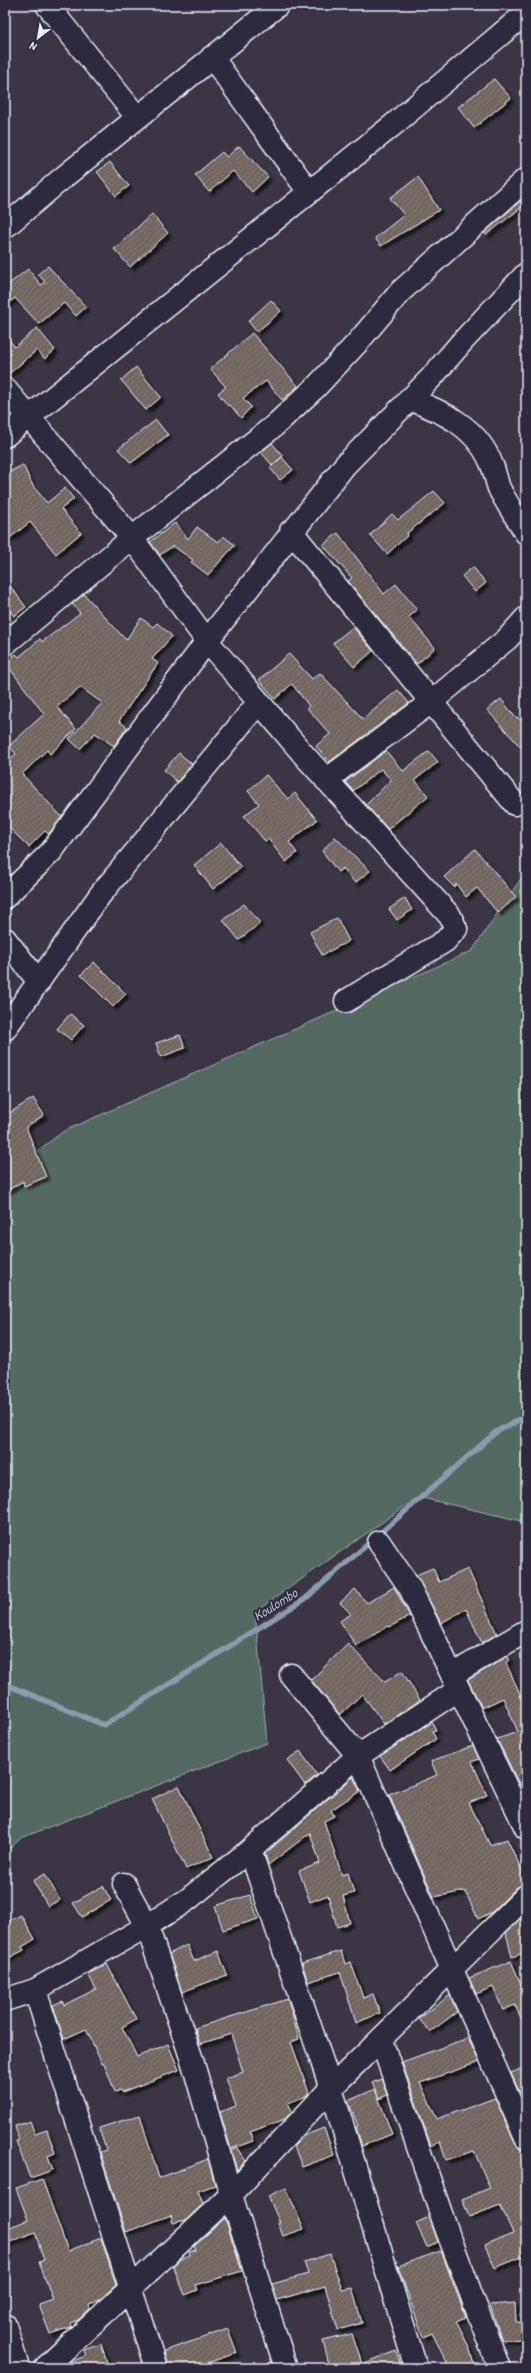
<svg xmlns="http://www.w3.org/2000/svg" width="531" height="2373" font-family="'Patrick Hand',sans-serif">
<defs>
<pattern id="building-hatch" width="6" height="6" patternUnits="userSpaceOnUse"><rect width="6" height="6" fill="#716560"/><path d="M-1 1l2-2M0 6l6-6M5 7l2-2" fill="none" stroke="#857c78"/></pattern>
<filter id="shadow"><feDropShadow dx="3.5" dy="3.5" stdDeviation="1" flood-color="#0009"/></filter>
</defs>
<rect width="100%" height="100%" fill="#3c3644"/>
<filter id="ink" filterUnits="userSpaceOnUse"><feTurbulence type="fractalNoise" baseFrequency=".025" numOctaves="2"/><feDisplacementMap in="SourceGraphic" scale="8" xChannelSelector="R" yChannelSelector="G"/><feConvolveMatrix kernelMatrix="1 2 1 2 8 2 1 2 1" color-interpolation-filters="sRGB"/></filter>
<g filter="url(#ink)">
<path fill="#556962" stroke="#9eadad" d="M526,871V1522L418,1497L255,1612L267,1743L21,1838L5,1853V1175L64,1131L472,951Z"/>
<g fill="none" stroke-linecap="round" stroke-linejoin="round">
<path stroke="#8c9bac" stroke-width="5.5" d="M5,1684L104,1725L305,1599L496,1432L526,1416"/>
</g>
<path fill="url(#building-hatch)" stroke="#e8f1f8" filter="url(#shadow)" d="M494,79L511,98L474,128L458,107Z
M239,146L268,177L252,192L233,171L209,192L195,175L222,152L227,157Z
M110,162L129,186L116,196L97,172Z
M418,177L439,210L381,246L375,238L404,215L390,198Z
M524,198L526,204L486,235L484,233Z
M152,214L168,233L130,267L114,249Z
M48,266L86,307L76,316L64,303L39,324L15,298L5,306V287L28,269L41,285L45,282L38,274Z
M271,300L281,311L257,332L248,321Z
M37,328L55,350L45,359L37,350L5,377V335L15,347Z
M252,333L298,386L282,400L266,381L243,398L251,407L241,418L230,405L228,406L218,393L226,387L210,369Z
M136,367L161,397L146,410L121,380Z
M156,420L168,435L131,463L118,449Z
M272,443L283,456L272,465L261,452Z
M282,457L293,470L280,480L270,468Z
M23,465L33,486L47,503L65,488L74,499L61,509L81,533L56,554L30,522L5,542V474Z
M434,491L445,503L407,533L408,535L387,554L370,535L392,514L398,520Z
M175,523L188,539L197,527L218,542L223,536L235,545L208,575L191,562L193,560L173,546L160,555L150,542Z
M338,533L384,594L396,584L417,610L409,617L435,648L417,664L348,581L352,578L323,545Z
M473,567L486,583L475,592L462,576Z
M5,579L26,607L14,616L5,605Z
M84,594L126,640L141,618L153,627L157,623L172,636L152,659L158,663L119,721L127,727L114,746L95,733L80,749L69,739L102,703L80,687L57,707L76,729L50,754L47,750L22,774L62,817L50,832L48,834L45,831L29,847L5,824V763L16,754L9,746L44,714L5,662L16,654L19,657L40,639L42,642L80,613L72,604Z
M353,627L373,651L354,667L333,643Z
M289,654L312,679L320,673L363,719L398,690L409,703L329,762L316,746L330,734L307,708L309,706L292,684L275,699L259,680Z
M501,699L516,718L518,717L526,727V753L487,710Z
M386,751L403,771L429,751L438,762L415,780L428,796L388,829L366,805L391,780L381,769L353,791L345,782Z
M179,753L192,764L177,782L164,770Z
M266,775L288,799L295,793L317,820L289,842L297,853L286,862L268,839L265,841L244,816L259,804L248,791Z
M335,837L370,871L355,883L343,868L338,872L322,851Z
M221,843L241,867L213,889L194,865Z
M475,849L516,897L498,913L477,888L466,897L456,884L454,887L444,877Z
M405,898L412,910L397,920L389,909Z
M244,904L260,923L239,940L223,920Z
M337,918L349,941L322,955L310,932Z
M94,962L126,994L113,1007L81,975Z
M70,1014L84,1025L71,1040L57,1029Z
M180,1035L185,1048L161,1057L156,1043Z
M33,1098L44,1115L26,1127L46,1177L24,1186L23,1181L5,1192V1116Z
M433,1568L439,1582L468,1569L497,1634L482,1643L466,1609L441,1623L416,1575Z
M394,1587L410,1616L389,1627L388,1626L356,1646L340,1621L351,1614L340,1603L355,1589L367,1603Z
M348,1644L385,1682L402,1671L420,1700L384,1724L362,1694L340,1715L311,1680Z
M508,1656L509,1660L506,1663L526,1707V1784L520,1786L497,1739L518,1732L503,1698L482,1708L468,1680Z
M432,1722L436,1730L432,1731L436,1739L390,1770L380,1756Z
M473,1746L479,1759L472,1762L487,1795L469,1803L490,1845L507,1839L526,1879V1884L517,1887L492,1912L478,1919L465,1891L434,1897L389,1795L437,1775L431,1761Z
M300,1751L317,1775L305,1785L287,1760Z
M353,1777L360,1791L331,1810L334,1816L324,1821L342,1875L348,1873L354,1893L343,1896L350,1923L337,1927L328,1895L310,1902L299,1871L320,1863L310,1833L268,1865L265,1854Z
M179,1786L213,1857L186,1869L152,1799Z
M45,1874L60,1900L48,1906L33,1881Z
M103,1886L111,1900L82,1917L73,1903Z
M250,1895L258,1919L223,1930L215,1906Z
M21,1915L35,1939L22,1947L24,1950L5,1960V1923Z
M522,1917L526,1926V1952L512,1957L506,1933Z
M187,1945L194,1961L218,1951L227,1975L182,1992L169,1954Z
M341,1951L345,1964L351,1962L363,1998L373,1994L380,2013L356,2023L340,1972L308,1982L302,1963Z
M511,1961L526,1995V2029L515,2005L503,2010L493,1987L476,1994L469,1978Z
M107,1964L136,2019L122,2027L137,2057L168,2044L179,2070L122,2092L121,2090L115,2092L104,2063L102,2064L86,2029L64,2039L53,2005L62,2001L64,2005L96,1989L88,1974Z
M450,1995L457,2012L430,2032L419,2019Z
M288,1999L299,2039L291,2042L309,2093L306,2096L288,2103L292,2111L285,2119L250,2132L253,2141L231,2149L220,2112L236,2106L226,2078L243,2072L231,2034L200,2044L195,2028Z
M468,2038L479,2062L420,2083L437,2119L495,2098L515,2143L519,2148L526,2150V2260L524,2256L495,2268L485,2245L513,2233L500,2205L469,2217L462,2199L490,2188L474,2151L446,2160L440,2142L431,2146L402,2062Z
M526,2067V2107L511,2073Z
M381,2079L387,2095L379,2099L372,2083Z
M375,2089L392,2134L362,2146L356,2127L358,2126L348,2101Z
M140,2115L159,2178L208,2159L215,2185L198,2191L203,2204L186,2220L173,2223L171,2215L126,2232L100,2152L106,2150L99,2128Z
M30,2121L35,2134L47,2130L55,2153L48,2156L53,2170L30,2178L16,2141L19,2140L15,2126Z
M324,2128L334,2155L302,2167L294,2146L303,2136Z
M237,2148L246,2161L237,2170L231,2151Z
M42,2179L68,2251L101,2238L116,2285L99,2300L89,2305L90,2309L78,2320L70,2323L71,2327L50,2334L39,2305L53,2300L39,2262L44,2260L35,2232L5,2244V2229L28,2220L16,2188Z
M286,2188L304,2229L283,2236L278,2223H280L268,2196Z
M429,2217L438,2242L427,2247L416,2223Z
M225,2218L242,2271L196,2285L198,2290L185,2295L173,2266L179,2260L190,2255L189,2252L196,2250L194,2246Z
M441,2251L466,2317L456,2321L469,2347L475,2368H450L432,2333L423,2337L398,2266Z
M330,2254L342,2290L352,2288L362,2323L338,2330L325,2286L277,2300L272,2284L308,2274L304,2262Z
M515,2303L516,2322L526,2323V2339L502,2340L490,2305Z
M228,2329L237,2353L207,2363L209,2368H168L164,2351Z
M352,2334L362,2364L396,2351L402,2368H330L323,2341Z
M101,2344L109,2368H63L70,2362L86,2356L84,2350Z"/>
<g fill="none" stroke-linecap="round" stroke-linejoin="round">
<g stroke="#e8f1f8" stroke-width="25">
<path id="minor" d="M47,5L137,117
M212,57L309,192
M5,227L65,176L278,5
M5,389L132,538L207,641L304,755L450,916L456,929L445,941L346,1001
M409,399C444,412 477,427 492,465C495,472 496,480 499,488C506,503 517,518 526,533
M5,436L393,125L526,13
M291,531L515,804
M5,644L132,538L274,426L316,387L358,342L400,292L525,180
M326,780L430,703L507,639L526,618
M5,897L51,852L207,641L345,465L431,378L461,343L526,274
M5,939L39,982
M5,1029L100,895L259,702
M379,1542L410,1588L526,1828
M291,1675L358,1756L526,2138
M452,1675L526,1631
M250,1850L331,2088L416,2368
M124,1884L147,1926L192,2060L231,2195L286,2368
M35,1990L156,2368
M5,2000L35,1990L147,1926L187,1900L250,1850L358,1756L458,1690
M381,2040L445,2225L499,2368
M5,2325L18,2368
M45,2368L231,2195L331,2088L526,1896"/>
</g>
<use href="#minor" stroke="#2f2a3d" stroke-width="22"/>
</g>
</g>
<g text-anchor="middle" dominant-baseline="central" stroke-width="4" stroke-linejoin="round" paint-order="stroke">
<g font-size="14" font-style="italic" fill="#abb8c6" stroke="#2f2a3d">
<text transform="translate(275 1604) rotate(-32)">Koulombo</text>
</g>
</g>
<rect width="531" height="2373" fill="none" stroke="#2f2a3d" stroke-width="20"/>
<rect x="10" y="10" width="511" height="2353" fill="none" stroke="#e8f1f8" stroke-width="1.5" filter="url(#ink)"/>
<g transform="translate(38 38) rotate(211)" stroke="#2f2a3d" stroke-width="3" paint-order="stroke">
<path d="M0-3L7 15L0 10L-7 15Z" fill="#e8f1f8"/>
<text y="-6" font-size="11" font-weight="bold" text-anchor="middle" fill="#e8f1f8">N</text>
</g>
</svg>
